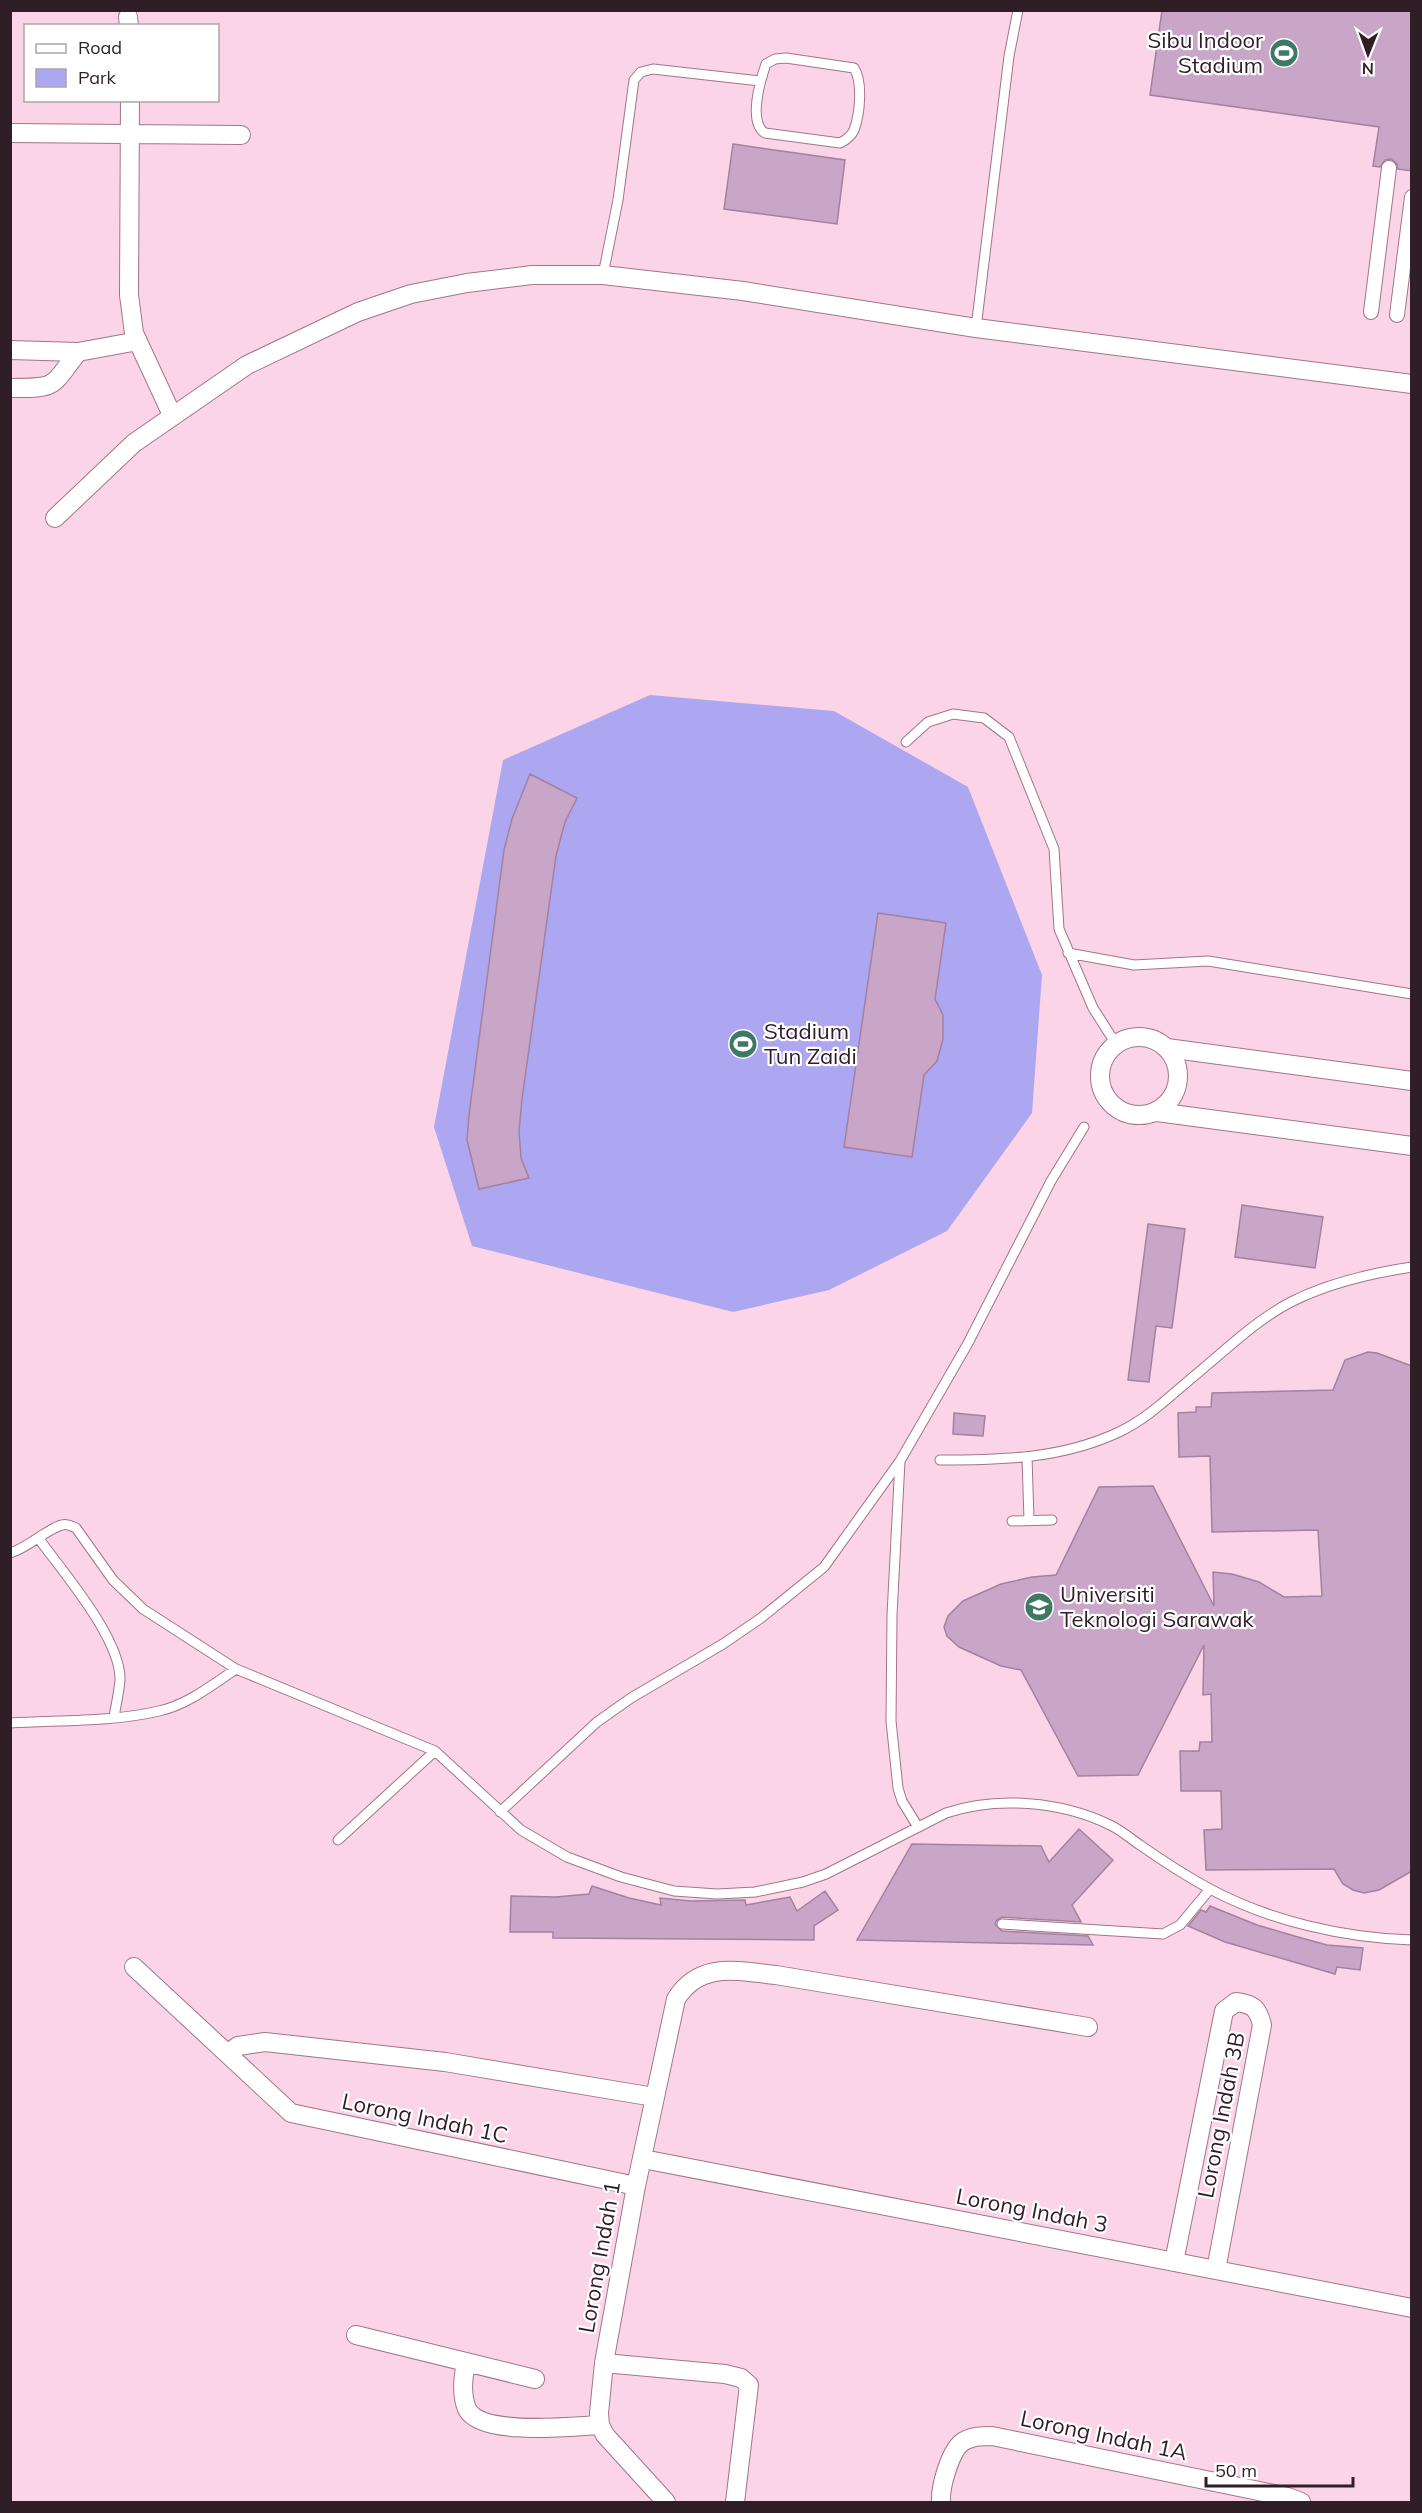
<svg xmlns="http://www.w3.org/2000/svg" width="1422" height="2513" font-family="Mulish,sans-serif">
<rect width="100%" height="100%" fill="#fbd4e7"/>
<path fill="#ada6f0" d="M650,695L834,711L968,787L1042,975L1032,1113L947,1231L829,1290L733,1312L472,1246L434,1127L503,760Z"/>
<path fill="#c9a5c7" stroke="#a381a1" stroke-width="1.5" d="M1162,10H1412V171L1398,169L1397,164L1391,159L1385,160L1380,167L1373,166L1379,127L1150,95Z
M733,144L845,160L837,224L724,209Z
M530,774L577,798L565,822L556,856L522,1099L519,1131L521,1158L529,1178L479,1189L467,1140L469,1115L504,850L512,819Z
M878,913L946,923L935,999L943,1015V1039L937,1061L924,1075L912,1157L844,1147Z
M1242,1205L1323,1217L1315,1268L1235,1257Z
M1148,1224L1185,1229L1172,1328L1156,1326L1149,1382L1128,1380Z
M1368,1352L1377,1353L1412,1366V1871L1379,1890L1364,1893L1353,1890L1343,1884L1334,1869L1206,1870L1204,1830L1222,1829L1221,1791H1181L1180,1751H1199L1200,1742H1212L1211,1694L1203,1695L1204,1645L1138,1775L1078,1776L1021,1670L1001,1666L959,1647L947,1636L944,1627L948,1616L963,1601L1001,1584L1032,1577L1056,1575L1099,1487L1153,1486L1214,1606L1213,1572L1232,1574L1259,1582L1284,1597L1322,1596L1318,1530L1212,1532L1210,1456L1179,1457L1178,1413L1196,1412V1407H1211L1212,1393L1333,1390L1345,1360Z
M954,1413L985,1416L983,1436L953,1434Z
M1079,1829L1113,1860L1072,1905L1081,1922L1002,1917L997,1920L995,1924L1002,1931L1088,1936L1093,1945L857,1940L912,1844L1041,1846L1049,1862Z
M592,1886L629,1898L661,1905L660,1898L691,1901L745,1900L746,1905L790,1897L797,1911L825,1891L838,1910L814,1926V1940L553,1938V1932H510L511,1896L556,1897L589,1894Z
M1210,1906L1257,1925L1298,1937L1327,1945L1363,1948L1360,1970L1337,1967L1335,1974L1225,1942L1188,1926L1201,1910L1206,1912Z"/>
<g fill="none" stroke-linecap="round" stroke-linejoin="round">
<g stroke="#a1758a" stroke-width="11">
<path id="service" d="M786,58L854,68C863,82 860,114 854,130C851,137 846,140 840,143L765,133C748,122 760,81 766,64L775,59Z
M603,275L618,200L634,80L641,72L653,69L760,81
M976,328L1009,56L1018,10
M906,742L928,722L953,714L984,718L1009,737L1054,849L1059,929L1093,1008L1116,1044
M1068,953L1134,965L1208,961L1412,994
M1027,1457L1029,1520
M940,1460C1002,1460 1062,1459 1119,1432C1150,1417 1172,1394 1199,1372C1229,1347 1259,1318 1293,1301C1329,1283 1372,1273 1412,1267
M900,1461L892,1615L891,1721L898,1788L902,1801L918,1827
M1012,1521L1052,1520
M39,1539C63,1572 121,1639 120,1680C119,1692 116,1705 114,1717
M10,1553C28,1548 48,1528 62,1525C67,1523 71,1526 76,1528L113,1580L143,1609L236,1669
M10,1723C59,1720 112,1722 159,1711C187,1705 212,1685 236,1669L435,1751L521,1830L567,1857L621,1877L674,1891L717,1894L755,1892L803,1882L826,1874L946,1813C997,1796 1061,1801 1110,1825C1121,1830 1131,1839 1140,1845C1163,1861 1186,1876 1210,1889C1270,1921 1344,1938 1412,1940
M500,1812L597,1722L631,1698L723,1644L761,1618L824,1567L900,1461L967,1345L1051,1181L1084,1127
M338,1840L435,1751
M1002,1924L1163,1934L1180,1925L1210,1889"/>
</g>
<g stroke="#a1758a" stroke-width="16">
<path id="pedestrian" d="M1371,312L1389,168
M1397,315L1412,197"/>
</g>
<g stroke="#a1758a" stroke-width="20">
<path id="minor" d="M128,17L129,26
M130,100L129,295L134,333L172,415
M10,133L241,135
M10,350L78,352L138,341
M10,388C58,388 50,388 78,352
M55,518L134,443L247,365L358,312L411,294L467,283L532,275H603L743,291L976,328L1412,384
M1100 1076a39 39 0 1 1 78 0a39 39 0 1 1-78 0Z
M1167,1048L1412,1081
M1157,1112L1412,1146
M134,1967L291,2113L636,2186
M228,2053L238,2046L265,2042L445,2062L654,2097
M643,2159L1412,2308
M1174,2262L1224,2011L1236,2002C1253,2004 1258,2008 1262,2025L1216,2270
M356,2335L535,2379
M466,2363C463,2377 461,2395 467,2409C481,2437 573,2426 600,2425
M604,2363L725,2374L741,2378L749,2385L735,2502
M666,2502L605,2435L600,2425L599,2413L604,2363L636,2186L676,1999C700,1961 737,1971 776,1975L1088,2027
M941,2502C940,2488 950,2449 964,2441C973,2436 982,2436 992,2436L1288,2497L1301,2502"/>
</g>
<use href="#service" stroke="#fff" stroke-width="9"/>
<use href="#pedestrian" stroke="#fff" stroke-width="14"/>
<use href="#minor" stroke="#fff" stroke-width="18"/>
</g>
<defs>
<g id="stadium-disc" transform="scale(1.5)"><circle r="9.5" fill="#3d7963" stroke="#fff"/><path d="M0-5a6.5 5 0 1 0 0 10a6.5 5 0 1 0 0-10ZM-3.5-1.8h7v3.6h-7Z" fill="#fff"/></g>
<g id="university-disc" transform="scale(1.5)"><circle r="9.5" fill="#3d7963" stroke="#fff"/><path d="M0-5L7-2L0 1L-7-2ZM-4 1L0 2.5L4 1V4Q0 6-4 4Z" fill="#fff"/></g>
</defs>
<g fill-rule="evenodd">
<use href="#stadium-disc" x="1284" y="53"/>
<use href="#stadium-disc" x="743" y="1044"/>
<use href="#university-disc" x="1039" y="1607"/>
</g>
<g text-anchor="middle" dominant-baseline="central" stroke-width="4.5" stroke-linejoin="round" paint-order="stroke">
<g font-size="22" fill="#301e27" stroke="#fff" text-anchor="start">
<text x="1263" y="40" text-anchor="end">Sibu Indoor<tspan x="1263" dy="25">Stadium</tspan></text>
<text x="764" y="1031">Stadium<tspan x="764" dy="25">Tun Zaidi</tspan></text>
<text x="1060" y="1594">Universiti<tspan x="1060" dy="25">Teknologi Sarawak</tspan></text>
</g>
<g font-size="22" fill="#301e27" stroke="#fff">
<text transform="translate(1221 2115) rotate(-79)">Lorong Indah 3B</text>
<text transform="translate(425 2118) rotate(12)">Lorong Indah 1C</text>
<text transform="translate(1032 2210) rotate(11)">Lorong Indah 3</text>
<text transform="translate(599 2257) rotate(-80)">Lorong Indah 1</text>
<text transform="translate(1104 2435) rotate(12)">Lorong Indah 1A</text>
</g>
</g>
<rect width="1422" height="2513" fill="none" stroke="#301e27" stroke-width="24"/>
<rect x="24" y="24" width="195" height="78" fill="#ffffff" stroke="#aca5a9" stroke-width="1.5"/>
<rect x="36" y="44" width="30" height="9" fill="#ffffff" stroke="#aca5a9" stroke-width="1.5"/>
<text x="78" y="54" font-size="18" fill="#301e27">Road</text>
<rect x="36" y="69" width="30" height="18" fill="#ada6f0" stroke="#aca5a9" stroke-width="1.5"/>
<text x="78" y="84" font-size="18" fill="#301e27">Park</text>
<g transform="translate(1368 54) rotate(181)" stroke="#ffffff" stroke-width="4.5" paint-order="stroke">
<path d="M0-4.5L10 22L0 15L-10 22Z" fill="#301e27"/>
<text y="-9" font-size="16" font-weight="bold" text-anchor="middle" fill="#301e27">N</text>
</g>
<path d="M1206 2477v9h147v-9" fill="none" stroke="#301e27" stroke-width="3"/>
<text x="1215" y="2477" font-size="18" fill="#301e27" stroke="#ffffff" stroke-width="4.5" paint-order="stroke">50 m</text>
</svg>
